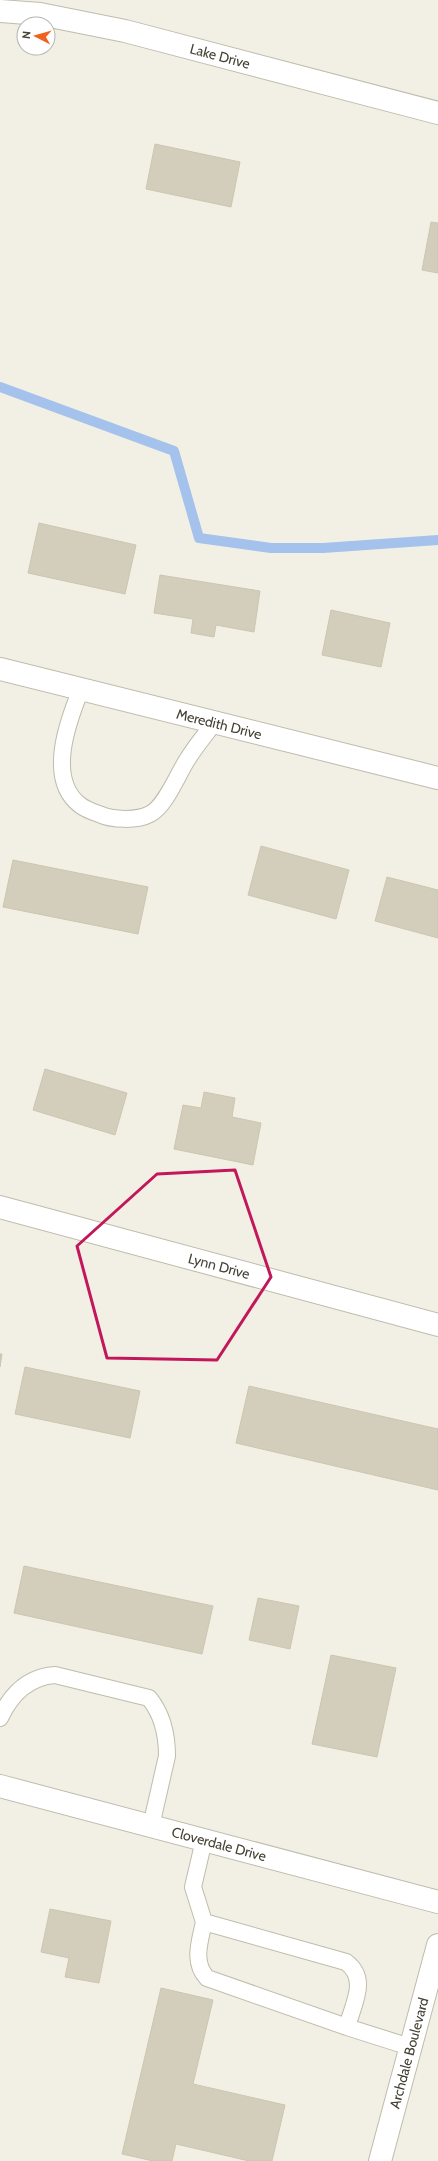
<svg xmlns="http://www.w3.org/2000/svg" width="438" height="2161" font-family="Cabin,sans-serif">
<rect width="100%" height="100%" fill="#f2f0e5"/>
<g fill="none" stroke-linecap="round" stroke-linejoin="round">
<path stroke="#a4c2ec" stroke-width="10" d="M0,387L174,451L199,538L271,548H323L438,540"/>
</g>
<path fill="#d3cdbb" stroke="#cdc6af" d="M155,144L240,162L231,207L146,189Z
M431,222L438,223V273L422,270Z
M39,523L136,545L125,594L28,573Z
M160,575L260,591L254,632L216,625L214,637L191,633L193,619L154,613Z
M331,610L390,623L381,667L322,655Z
M261,846L349,870L336,919L248,895Z
M13,860L148,887L138,934L3,907Z
M387,877L438,890V938L375,921Z
M45,1069L127,1093L115,1135L33,1110Z
M204,1092L235,1098L232,1117L261,1123L253,1165L174,1149L183,1105L201,1108Z
M0,1354H2L0,1367Z
M25,1367L140,1391L130,1438L15,1414Z
M249,1386L438,1429V1490L236,1443Z
M24,1566L213,1606L202,1654L14,1613Z
M258,1598L299,1606L290,1649L249,1640Z
M331,1655L396,1668L377,1757L312,1744Z
M50,1909L111,1921L99,1983L65,1977L69,1958L41,1952Z
M161,1988L213,2000L193,2084L285,2105L272,2161H249L176,2144L172,2161H153L122,2154Z"/>
<g fill="none" stroke-linecap="round" stroke-linejoin="round">
<g stroke="#bfbcab" stroke-width="18">
<path id="service" d="M81,689C68,721 46,779 80,805C85,809 93,812 99,814C112,820 137,821 150,814C165,807 178,774 187,760C195,747 205,735 214,723
M0,1718C11,1694 28,1677 55,1675L149,1698C163,1715 167,1735 167,1756L151,1826
M204,1840L193,1887L204,1922
M347,2027C353,2004 369,1979 346,1962L204,1922C200,1941 192,1962 207,1978L347,2027L410,2047"/>
</g>
<g stroke="#bfbcab" stroke-width="24">
<path id="minor" d="M0,11L40,14L125,31L438,113
M0,669L438,778
M0,1207L438,1325
M0,1786L438,1902
M380,2161L438,1945"/>
</g>
<use href="#service" stroke="#fff" stroke-width="16"/>
<use href="#minor" stroke="#fff" stroke-width="22"/>
</g>
<path fill="none" stroke="#c2185b" stroke-width="3" stroke-linejoin="round" d="M235,1170L271,1277L217,1360L107,1358L77,1246L157,1174Z"/>
<g text-anchor="middle" dominant-baseline="central" stroke-width="3" stroke-linejoin="round" paint-order="stroke">
<g font-size="14" fill="#444135" stroke="#fff">
<text transform="translate(220 56) rotate(15)">Lake Drive</text>
<text transform="translate(219 724) rotate(14)">Meredith Drive</text>
<text transform="translate(219 1266) rotate(15)">Lynn Drive</text>
<text transform="translate(219 1844) rotate(15)">Cloverdale Drive</text>
<text transform="translate(409 2053) rotate(-75)">Archdale Boulevard</text>
</g>
</g>
<g transform="translate(36 36) rotate(276)"><circle r="19" fill="#ffffff" stroke="#b4b3ae"/>
<path d="M0-3L7 15L0 10L-7 15Z" fill="#ef631f"/>
<text y="-6" font-size="11" font-weight="bold" text-anchor="middle" fill="#444135">N</text>
</g>
</svg>
